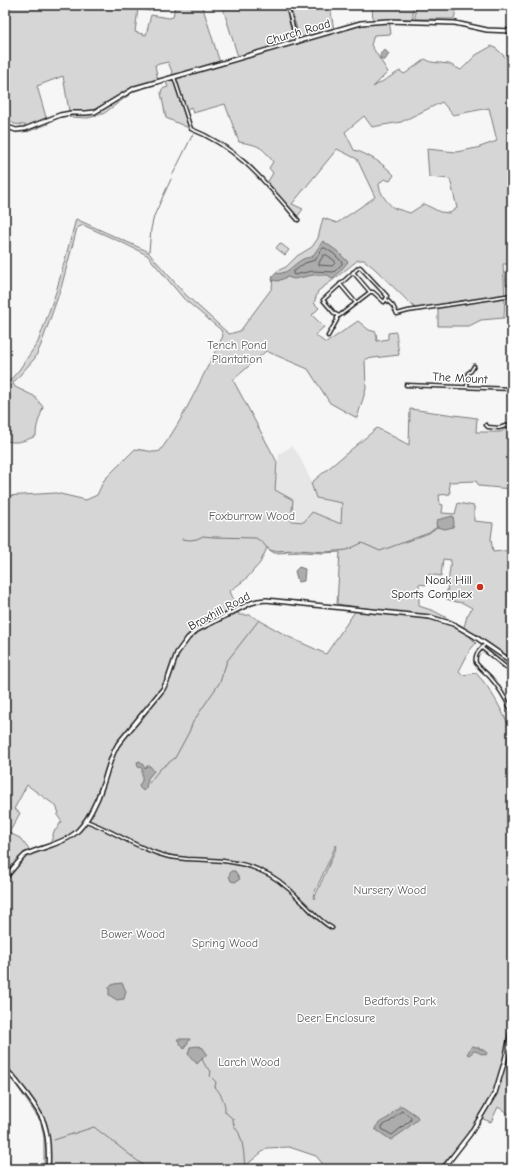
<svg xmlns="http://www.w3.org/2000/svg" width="517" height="1174" font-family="'Comic Neue',sans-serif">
<rect width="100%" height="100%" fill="#f6f6f6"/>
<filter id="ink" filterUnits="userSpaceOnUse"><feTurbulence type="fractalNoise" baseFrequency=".025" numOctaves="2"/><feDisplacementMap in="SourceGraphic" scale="8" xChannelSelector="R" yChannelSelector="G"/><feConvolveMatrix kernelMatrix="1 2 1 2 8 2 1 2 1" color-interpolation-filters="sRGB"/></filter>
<g filter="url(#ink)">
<path fill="#e6e6e6" d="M292,446L299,455L311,481L316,498L342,502L341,524L291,521L275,490L279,454Z"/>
<path fill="#d6d6d6" stroke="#797979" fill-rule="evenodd" d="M5,5H151L150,11L138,9L135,32L146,35L151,15L169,18L173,17L175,5H202L221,66L239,60L222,5H285L295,45L301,43L290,5H330L334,31L361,24L373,23L372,5H413V19H389L391,34L374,35L371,45L388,72L373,87L400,71L404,74L406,73L425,59L431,62L449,64L461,70L476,55L492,46L498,50L512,64V115L511,117L512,118V174L509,177L508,187L512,188V264H503L505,298L504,318L481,320L469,326H438V307L416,309L374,268L364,260H358L333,280L318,291L314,303L319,308L312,315L324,327L315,335L326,343L358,321L369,330L376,332L377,341L388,339V333L396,332L399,355L365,359L366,389L357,418L330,403L308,369L266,351L233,380L277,462L275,490L293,500L291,521L304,522L312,512L341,524L342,503L316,498L311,483L377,428L409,445L410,409L477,418L476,432H501L506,428L512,427V485L511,489L479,486L476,481L449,482L450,494L439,495L440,504L443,505L442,513L455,514L458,503L474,506V521L493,523L491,539L493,552L512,550V659L472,633L470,637L476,643L470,650L459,671L463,675L476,673C494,692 500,709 512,731V1116L498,1107L491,1122L478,1117L470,1134L438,1169H327L316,1156L289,1147L267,1148L244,1167L246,1169H44V1138L41,1122L15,1083L5,1071V880L24,857L53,844L51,842L54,831L58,828L60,823L62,822L57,815L59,813L56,806L27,785L14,809L20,813L9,833L20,838L31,852L24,855L5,875V496L56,493L86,500L97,495L104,480L135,449L155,452L160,451C186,416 203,374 223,336L221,330L184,299L147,255L123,243L83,225L77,228L75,236L61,288L41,345L35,358L13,383L15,387L34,396L43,407C40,418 36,424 36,436C26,440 16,445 5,440V386L19,370L38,342L56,292L76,219L147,251L186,295L229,334L240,331L272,288L273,276L277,271L286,267L297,256L312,247L318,238L323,218L337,223L375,197L357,159L337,149L292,204L303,209L297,217L267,183L273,173L269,168L273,162C262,146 258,145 239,142L225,104L193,113L191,107L185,110L191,129L166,118L161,93L162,89L168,87L166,82L175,79L168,62L155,65L158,81L130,88L129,95L103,114L88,118L70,117L63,76L37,86L48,124L27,132L25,125L14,124L5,116ZM442,102L453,115L489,108L497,141L477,148L456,152L427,149L429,177L450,179L457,208L450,213L440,212L424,204L410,213C405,211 399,210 394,208C387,203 379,192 379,184L384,179L390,181L394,175C384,164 368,154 354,150L345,132L364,116L372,127L401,122ZM267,548L274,553L302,552L322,553L340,552L337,604L358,607L326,654L289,637L250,615H239L234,601L230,591L246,579L260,563ZM443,559L451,560L446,599L457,602L463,603L472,608L467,616L464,627L434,611L419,606V584L426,585L428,574L441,576ZM336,845L337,846L314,899L313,896Z
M416,5H457L454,19H415Z
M280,243L289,250L285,255L276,248Z
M505,272H512V285H506Z
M5,1139L10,1168V1169H5Z"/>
<path fill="#acacac" stroke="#727272" d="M385,50L389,54L385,60H382L380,58C380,54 381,52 385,50Z
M323,241L337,251L348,262L333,279L328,275H313L294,279L287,277L278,281L272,280L273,276L275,273C287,276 293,264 303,259C306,258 309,257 312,257Z
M453,516L454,523L453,527L445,529L437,527L436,524L437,520Z
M299,567L305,569L304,581L298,582L295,571Z
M140,761L145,768L147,766H150L154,771L148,778L146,788L143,791L140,788L139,785L142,781V768L138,767L137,762Z
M231,871H235L240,879L235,882L231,881L229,876Z
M122,983L126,991L124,999L117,1000L109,995V987L114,984Z
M177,1039H190L184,1049Z
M198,1046L203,1048L207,1054L197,1064L188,1054L190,1047Z
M472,1046L477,1047L487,1052L486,1055C480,1054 479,1052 474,1051L469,1055L467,1054Z
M399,1106H402L404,1107L417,1116L418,1119L404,1131L391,1140L375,1129C378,1121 384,1121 389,1117C393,1113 393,1110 399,1108Z"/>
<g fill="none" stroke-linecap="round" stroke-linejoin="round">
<path stroke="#565656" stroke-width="1" d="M323,248H325L334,254L342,262V264L334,272L312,271L294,275L293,274V272L305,263L315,260Z
M324,255H327L335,261V263L332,266L319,265V263Z
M402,1111L411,1117V1120L392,1135L382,1129V1126C385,1124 388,1123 391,1121C396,1117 396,1114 402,1111Z"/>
<path stroke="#727272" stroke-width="1" d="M173,174L193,134
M149,252L151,229L154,216L171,179
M182,539L190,540L197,539L203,536L213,537L256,538L263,543L267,548L272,551L298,550L326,552L347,550L362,543L380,551L429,533L437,527
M149,783L160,769L175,758L189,732L193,722L220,682L227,661L259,620
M202,1059L206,1067L211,1071L210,1076L216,1082L215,1087C221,1093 226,1104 225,1112L233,1119C233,1128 238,1129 240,1136C244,1146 244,1159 245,1169
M54,1140L94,1127L148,1169"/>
<g stroke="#1c1c1c" stroke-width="5">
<path id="street" d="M287,5L297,42
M174,77L191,129C238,147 266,183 298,220
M353,272L370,292H373L384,302L386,299L393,306L397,314L408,311L512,295
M340,284L356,303
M370,292L339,316L335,314L323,300L358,268L360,267L387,296L386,299
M511,307H512
M328,336L337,320V316
M406,385L512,389
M467,387L468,373L471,371L474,366
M486,425L488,427L499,428L512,424
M485,644C480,651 474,653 476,663C480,668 485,672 490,677C499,687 506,699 512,712
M482,648L512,672
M86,821C113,830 137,849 166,856C173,858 180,858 187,859C211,860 237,860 259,870C275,876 289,888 300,900C311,910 319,921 332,928"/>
</g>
<g stroke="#1c1c1c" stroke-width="6">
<path id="secondary" d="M5,126L16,130L25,129L60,115L71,113H86L95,112L135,88L174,77L361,23L388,21L455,23L487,30L512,31
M5,878L21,859L25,855C41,847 60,845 74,834C87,824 98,800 103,784C108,770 110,757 118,744L163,689L168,679L177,653L188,638L197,630L251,603L258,601L266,600L430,617L453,624L474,636L512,662
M5,1068C16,1080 39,1108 44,1123C49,1138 49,1154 48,1169
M443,1169L470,1134L495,1093L505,1060L512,1027"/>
</g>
<use href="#street" stroke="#fff" stroke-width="2"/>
<use href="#secondary" stroke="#fff" stroke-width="3"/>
</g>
</g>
<circle fill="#c8321e" stroke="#fff" stroke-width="1.5" cx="480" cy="587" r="4"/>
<g text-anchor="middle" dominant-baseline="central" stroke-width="3" stroke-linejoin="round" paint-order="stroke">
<g font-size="12" fill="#1c1c1c" stroke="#fff">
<text transform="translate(298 32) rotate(-16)">Church Road</text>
<text transform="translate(460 378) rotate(3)">The Mount</text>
<text transform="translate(219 611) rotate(-28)">Broxhill Road</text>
</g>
<g font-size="12" fill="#5d5d5d" stroke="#fff">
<text x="237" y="345">Tench Pond<tspan x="237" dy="14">Plantation</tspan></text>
<text x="252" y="516">Foxburrow Wood</text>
<text x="390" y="890">Nursery Wood</text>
<text x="133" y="934">Bower Wood</text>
<text x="225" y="943">Spring Wood</text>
<text x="400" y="1001">Bedfords Park</text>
<text x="336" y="1018">Deer Enclosure</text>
<text x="249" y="1062">Larch Wood</text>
</g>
<g font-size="12" fill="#1c1c1c" stroke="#fff" text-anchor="end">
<text x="472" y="580">Noak Hill<tspan x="472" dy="14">Sports Complex</tspan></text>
</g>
</g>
<rect width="517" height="1174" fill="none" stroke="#fff" stroke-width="20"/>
<rect x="10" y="10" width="497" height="1154" fill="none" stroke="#1c1c1c" stroke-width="1.5" filter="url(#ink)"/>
</svg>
